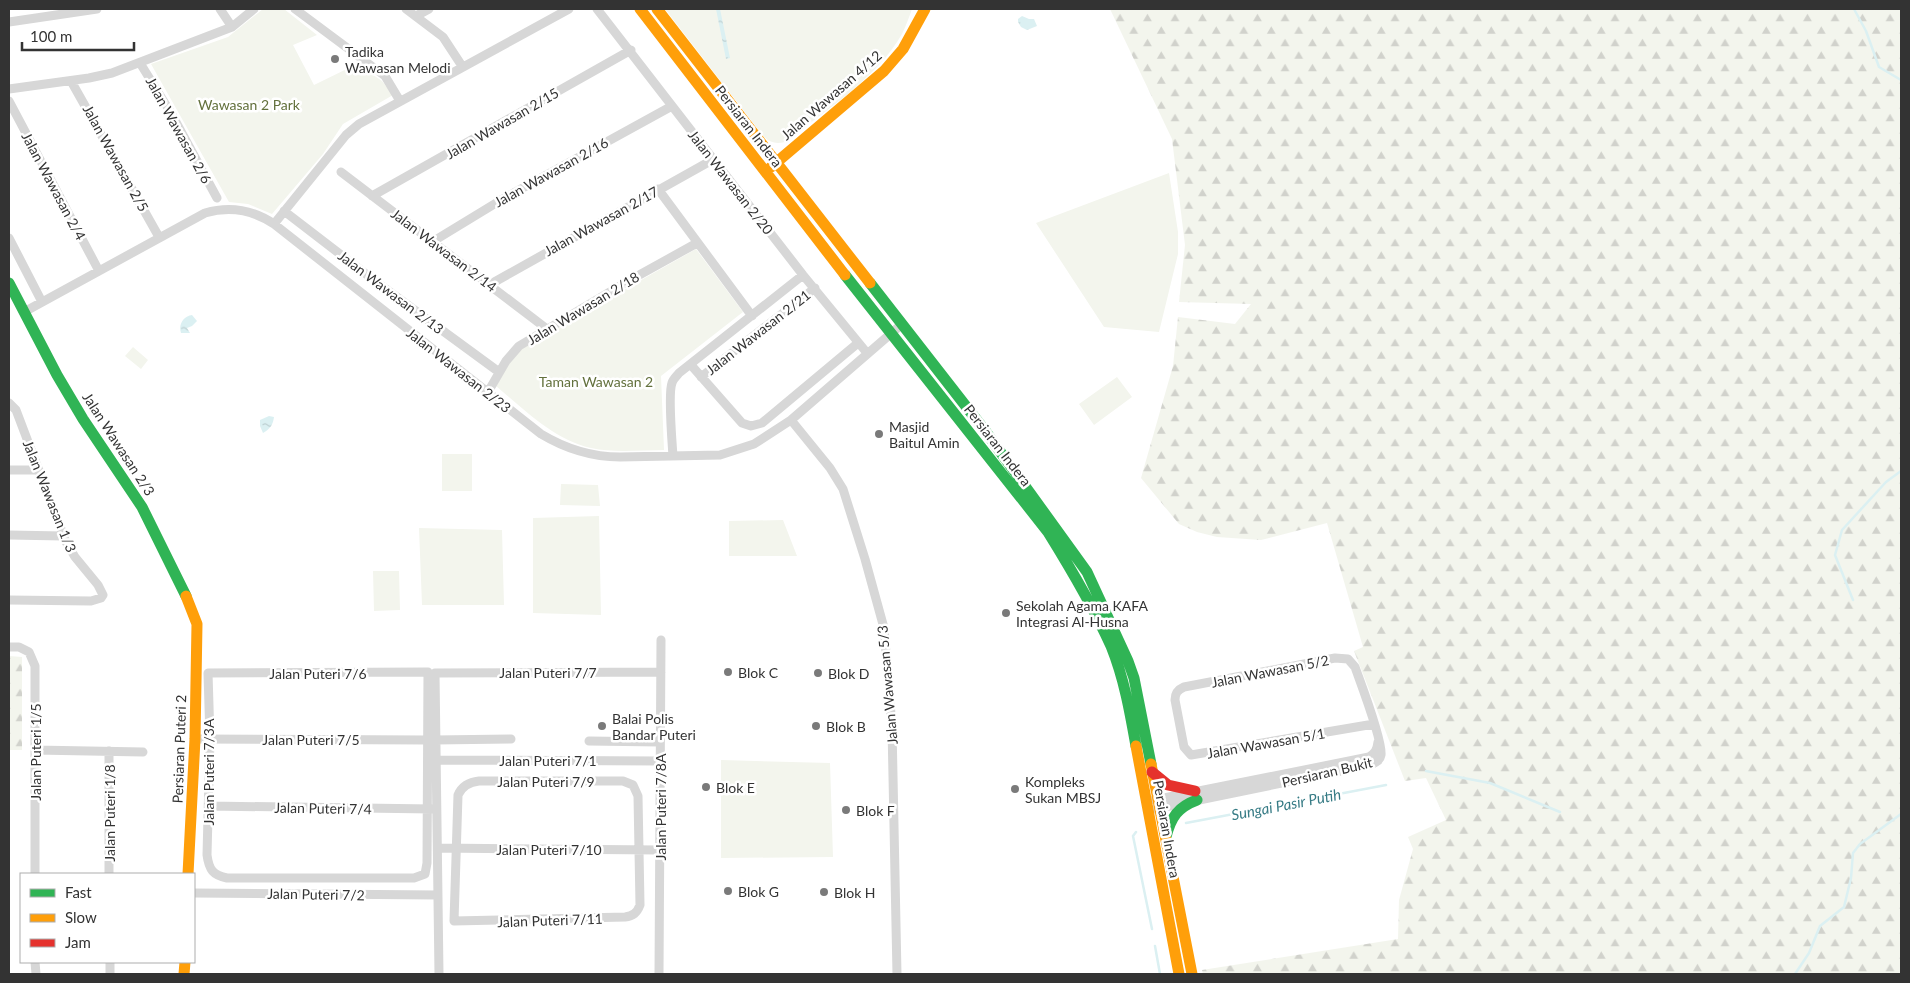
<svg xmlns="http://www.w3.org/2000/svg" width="1910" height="983" font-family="Lato,sans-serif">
<defs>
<pattern id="forest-firs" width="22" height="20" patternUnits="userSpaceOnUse" patternTransform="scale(1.25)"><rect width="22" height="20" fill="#f3f5ed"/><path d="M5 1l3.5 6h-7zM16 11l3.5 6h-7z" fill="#d1d2cc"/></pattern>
<pattern id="water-ripples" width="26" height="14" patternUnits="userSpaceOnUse" patternTransform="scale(1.25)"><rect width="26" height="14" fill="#dbf0f2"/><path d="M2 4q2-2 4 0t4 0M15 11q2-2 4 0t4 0" fill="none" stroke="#bcced0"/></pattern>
</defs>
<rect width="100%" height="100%" fill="#fff"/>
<path fill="url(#forest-firs)" d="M1110,9H1901V974H1203L1202,970L1398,939L1399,900L1413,849L1408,837L1446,820L1426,778L1405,781L1354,651L1363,647L1327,523L1261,540L1217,537L1197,532L1179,524L1141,478L1173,366L1178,317L1235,324L1251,304L1179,302L1185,245L1172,139Z
M9,656L22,657V750H9Z"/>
<path fill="#f3f5ed" d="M263,9H284L317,35L293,45L314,85L357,64L382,81L393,95L343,124L323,154L272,214L248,204L229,202L151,64L228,37Z
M665,9H912C909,17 906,26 902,34C877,78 825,111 785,142C776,144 771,143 764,137Z
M1169,173L1178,232V254L1159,332L1104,327L1036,223Z
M696,249L743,312L661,376L664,450C640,450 614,453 591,448C553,439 525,410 496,386L508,362L521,348Z
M133,347L148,360L141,369L125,356Z
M1117,377L1132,397L1094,425L1079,404Z
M442,454H472V491H442Z
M561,484L598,485L600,506L560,505Z
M599,516L601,615L533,613V518Z
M783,520L797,556H729V521Z
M419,528L502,530L504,605H422Z
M373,571H399L400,610L374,611Z
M721,760L830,763L833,857L721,858Z"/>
<path fill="url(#water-ripples)" d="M716,9H720L730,58L726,59Z
M1022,16L1029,19H1034L1037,26L1027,30L1021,27L1018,22V19Z
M192,315L197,321L192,326L187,328L190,333H181C178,324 184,316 192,315Z
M269,416L274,417C273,425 270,429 263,433L260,426V420Z"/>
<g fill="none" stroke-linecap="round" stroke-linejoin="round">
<path stroke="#dbf0f2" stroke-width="2.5" d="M1854,9L1866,31L1879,67L1901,80
M1853,600L1835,555L1842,530L1886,482L1901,471
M1426,771L1490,783L1560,812
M1186,823L1386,785
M1136,832L1133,836L1152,929
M1155,946L1160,974
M1795,974L1809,953L1820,926L1844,907L1851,878L1853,853L1860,844L1901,814"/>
<path stroke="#d7d7d7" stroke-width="9" d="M220,9L232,27
M295,9L385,76L400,101
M406,9L443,37L462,66
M597,9L803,275L867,353
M416,16L429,9
M9,22L97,9
M140,63L171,113L217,198
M71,81L159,237
M9,89L89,78L112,73L232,27L254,9
M9,101L99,271
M341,172L547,329
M658,189L752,316
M372,196L631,50
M284,211L379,284L499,372
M274,224L346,135L359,124L569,9
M9,238L42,302
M432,242L501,200L672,106
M489,285L714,159
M24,312L205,213C229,206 253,210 274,224L541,434C566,449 591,457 620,457L720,455L754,444L791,420L902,324
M691,365L742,423L751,426L762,423L858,343
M701,377L815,288
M488,392L506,361L519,346L623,284L697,243
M9,403L16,410L66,542L75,557L98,585L103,595L101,598L91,601L9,600
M791,420L830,468L843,489L865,559L884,628L892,727L897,974
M673,456C672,442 668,393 672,383C673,379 677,376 679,373L803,275
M9,470H39
M9,535L63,536
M9,647H19L29,652L35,666V874
M428,672L427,863L425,874L414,878H227C213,875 209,870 207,855L210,739L208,673Z
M195,739L428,740
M435,740L511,739
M589,741L660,742
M35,750L143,752
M109,751V874
M436,760L660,761
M479,781H623L633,785L638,796L640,905C637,913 633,916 625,917L454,921L458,795C462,786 469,782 479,781Z
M1154,800L1369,757C1375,753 1377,750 1378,742
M209,806L433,809
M1155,809L1370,765C1375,763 1380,761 1381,755C1383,741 1361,684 1355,667L1348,659L1335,658L1184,687C1177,690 1175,694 1175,700L1184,747L1191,755L1374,724
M438,848L660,850
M194,893L438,895
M35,962L36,974
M110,962V974
M439,974L435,673L661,672
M659,974L661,640"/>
<path stroke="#30b455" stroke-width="11" d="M845,275L1048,532C1071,569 1093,606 1111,646C1124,678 1130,712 1136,746
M9,283L57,375L83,419L142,507L186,596
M870,283L986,432L1087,572L1128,661L1134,678L1151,764
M1166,837C1171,817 1178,807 1197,800"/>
<path stroke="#ff9f0a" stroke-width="11" d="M640,9L845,275
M657,9L870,283
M771,167L884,71L903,49L925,9
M186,596L197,624L195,739L188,874
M1136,746L1179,974
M1151,764L1192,974
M184,974L185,962"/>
<path stroke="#e5322d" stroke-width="11" d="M1152,772L1168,785L1195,791"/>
</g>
<g fill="#7a7a7a" stroke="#fff" stroke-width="2">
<circle cx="335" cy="59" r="5"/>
<circle cx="879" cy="434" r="5"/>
<circle cx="1006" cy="613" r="5"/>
<circle cx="728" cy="672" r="5"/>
<circle cx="818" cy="673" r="5"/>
<circle cx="602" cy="726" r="5"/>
<circle cx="816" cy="726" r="5"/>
<circle cx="706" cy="787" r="5"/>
<circle cx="1015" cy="789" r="5"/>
<circle cx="846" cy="810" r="5"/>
<circle cx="728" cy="891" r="5"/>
<circle cx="824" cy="892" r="5"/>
</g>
<g text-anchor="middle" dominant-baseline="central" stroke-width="5" stroke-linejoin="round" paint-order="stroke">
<g font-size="14" fill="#333" stroke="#fff" text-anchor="start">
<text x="345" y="51">Tadika<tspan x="345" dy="16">Wawasan Melodi</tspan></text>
<text x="889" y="426">Masjid<tspan x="889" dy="16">Baitul Amin</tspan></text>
<text x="1016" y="605">Sekolah Agama KAFA<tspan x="1016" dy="16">Integrasi Al-Husna</tspan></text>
<text x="738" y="672">Blok C</text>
<text x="828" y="673">Blok D</text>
<text x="612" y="718">Balai Polis<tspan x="612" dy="16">Bandar Puteri</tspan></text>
<text x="826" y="726">Blok B</text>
<text x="1025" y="781">Kompleks<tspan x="1025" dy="16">Sukan MBSJ</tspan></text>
<text x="716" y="787">Blok E</text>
<text x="856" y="810">Blok F</text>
<text x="738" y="891">Blok G</text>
<text x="834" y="892">Blok H</text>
</g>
<g font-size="14" fill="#333" stroke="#fff">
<text transform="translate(831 95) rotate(-41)">Jalan Wawasan 4/12</text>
<text transform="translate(502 123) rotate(-30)">Jalan Wawasan 2/15</text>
<text transform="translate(749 126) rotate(52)">Persiaran Indera</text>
<text transform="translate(179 130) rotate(61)">Jalan Wawasan 2/6</text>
<text transform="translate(116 158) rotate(61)">Jalan Wawasan 2/5</text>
<text transform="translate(551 172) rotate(-29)">Jalan Wawasan 2/16</text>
<text transform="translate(731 182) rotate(52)">Jalan Wawasan 2/20</text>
<text transform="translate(54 186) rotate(62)">Jalan Wawasan 2/4</text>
<text transform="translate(601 221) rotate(-29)">Jalan Wawasan 2/17</text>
<text transform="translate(444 250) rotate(37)">Jalan Wawasan 2/14</text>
<text transform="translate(391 292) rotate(37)">Jalan Wawasan 2/13</text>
<text transform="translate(583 308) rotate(-31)">Jalan Wawasan 2/18</text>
<text transform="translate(758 332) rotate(-38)">Jalan Wawasan 2/21</text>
<text transform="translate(459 370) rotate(38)">Jalan Wawasan 2/23</text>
<text transform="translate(119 444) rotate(57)">Jalan Wawasan 2/3</text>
<text transform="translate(998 445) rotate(52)">Persiaran Indera</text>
<text transform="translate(50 496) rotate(68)">Jalan Wawasan 1/3</text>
<text transform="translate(1270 671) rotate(-11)">Jalan Wawasan 5/2</text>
<text x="548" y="672">Jalan Puteri 7/7</text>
<text x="318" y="673">Jalan Puteri 7/6</text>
<text transform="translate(887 685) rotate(-95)">Jalan Wawasan 5/3</text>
<text x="311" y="739">Jalan Puteri 7/5</text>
<text transform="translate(1266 743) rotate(-10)">Jalan Wawasan 5/1</text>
<text transform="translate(179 749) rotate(-88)">Persiaran Puteri 2</text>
<text transform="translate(35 752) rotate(-90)">Jalan Puteri 1/5</text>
<text x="548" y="760">Jalan Puteri 7/1</text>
<text transform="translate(208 772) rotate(-90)">Jalan Puteri 7/3A</text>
<text transform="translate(1327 772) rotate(-13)">Persiaran Bukit</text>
<text x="546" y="781">Jalan Puteri 7/9</text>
<text transform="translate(660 807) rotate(-90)">Jalan Puteri 7/8A</text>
<text transform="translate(323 808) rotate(1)">Jalan Puteri 7/4</text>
<text transform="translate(109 813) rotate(-90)">Jalan Puteri 1/8</text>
<text transform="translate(1167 829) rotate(80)">Persiaran Indera</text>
<text x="549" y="849">Jalan Puteri 7/10</text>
<text transform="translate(316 894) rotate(1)">Jalan Puteri 7/2</text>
<text transform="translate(550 920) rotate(-2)">Jalan Puteri 7/11</text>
</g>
<g font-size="14" fill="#63713d" stroke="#fff">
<text x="249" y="104">Wawasan 2 Park</text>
<text x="596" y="381">Taman Wawasan 2</text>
</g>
<g font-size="15" font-style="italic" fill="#367b85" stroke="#fff">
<text transform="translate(1286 804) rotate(-11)">Sungai Pasir Putih</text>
</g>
</g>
<rect width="1910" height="983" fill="none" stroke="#333333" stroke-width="20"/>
<rect x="20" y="873" width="175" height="90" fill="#ffffff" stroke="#adadad"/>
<rect x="30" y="889" width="25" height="8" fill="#30b455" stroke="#adadad"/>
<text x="65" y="898" font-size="15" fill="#333333">Fast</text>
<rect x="30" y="914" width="25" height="8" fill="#ff9f0a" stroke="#adadad"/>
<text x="65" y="923" font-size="15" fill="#333333">Slow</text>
<rect x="30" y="939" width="25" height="8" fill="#e5322d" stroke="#adadad"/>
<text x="65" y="948" font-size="15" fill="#333333">Jam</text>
<path d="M22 42v8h112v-8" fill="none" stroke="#333333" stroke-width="2.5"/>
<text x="30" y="42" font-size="15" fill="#333333" stroke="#ffffff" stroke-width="4" paint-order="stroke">100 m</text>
</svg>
